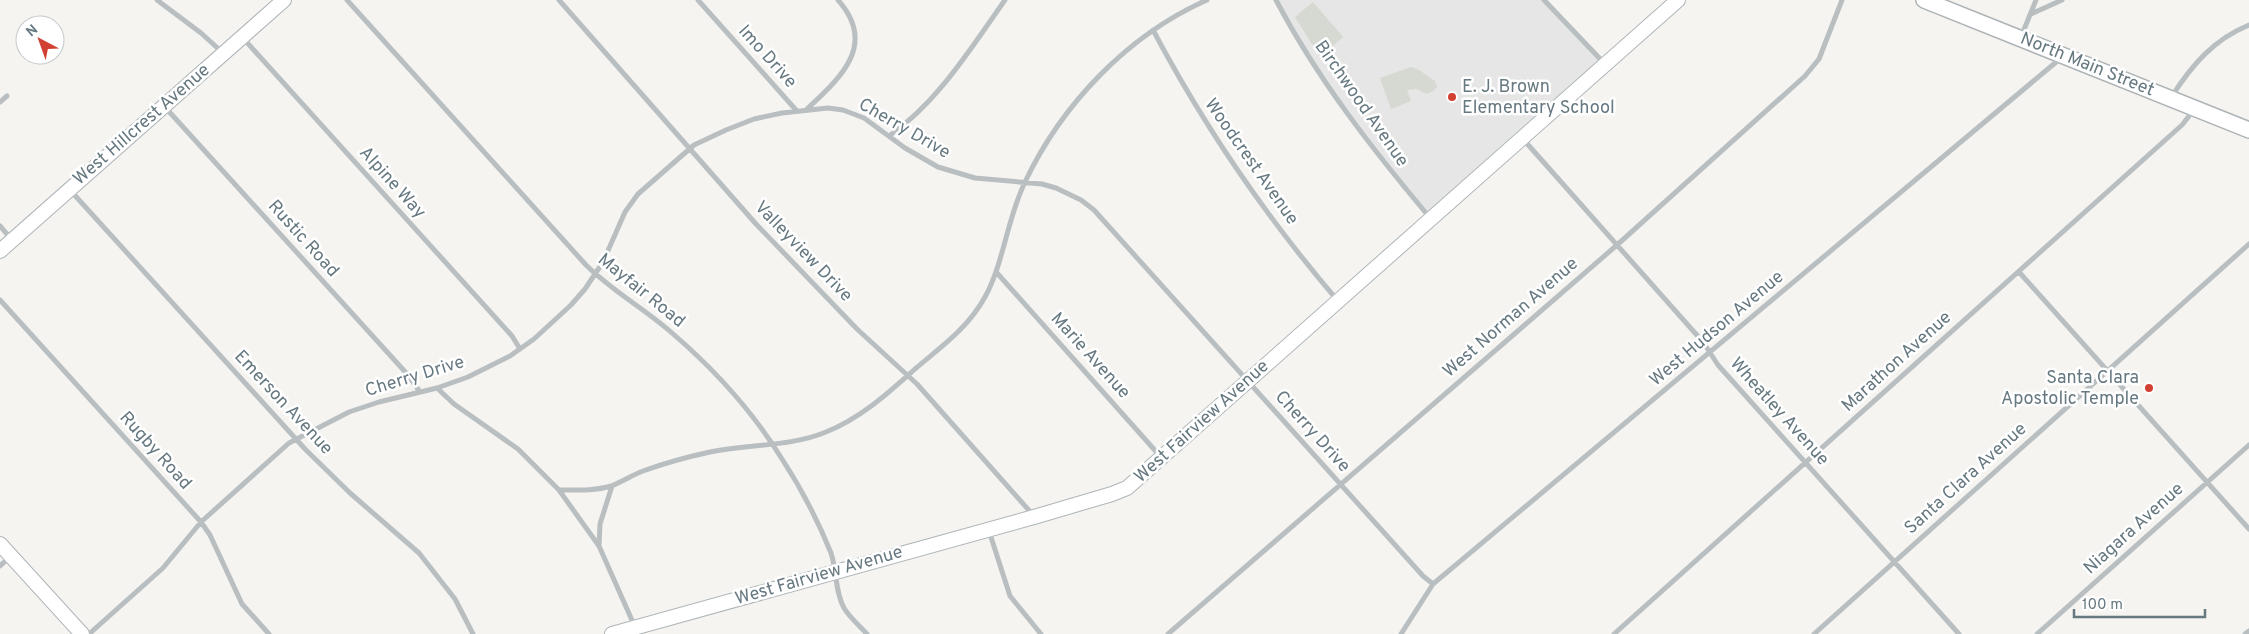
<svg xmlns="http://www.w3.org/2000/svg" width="2249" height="634" font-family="Overpass,sans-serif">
<rect width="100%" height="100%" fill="#f5f4f1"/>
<path fill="#e5e6e5" d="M1276,0H1544L1605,64L1431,219L1345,111Z"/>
<path fill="#d5d9d1" d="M1313,2L1343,37L1320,57L1295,17Z
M1411,67C1421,69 1426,76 1435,81L1437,87L1433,91L1427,94L1416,89L1407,90L1411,101L1391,109L1380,78Z"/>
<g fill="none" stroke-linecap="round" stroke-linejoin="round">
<g stroke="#aeb5b8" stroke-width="16">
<path id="secondary" d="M0,251L284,0
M0,544L82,634
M612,634L1034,517L1112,494L1127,488L1678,0"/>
</g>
<g stroke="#adb3b6" stroke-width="18">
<path id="primary" d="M1924,0L2249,130"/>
</g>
<path stroke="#b9bfc1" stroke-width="5" d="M157,0L201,33L223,53
M347,0L586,265C612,291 645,309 672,333C714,369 753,412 782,459C801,488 818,521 831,553C837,571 835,592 844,608C850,618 860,626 867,634
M559,0L756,224L857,329L917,384L1034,516
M698,0L796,110
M1276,0C1318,80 1373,150 1431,219
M1544,0L1605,64
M2031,14L2062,0
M1153,30C1205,128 1266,217 1338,301
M2021,37L2036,0
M243,38L512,336L520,349
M2172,96C2192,65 2214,39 2249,25
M0,102L7,96
M164,106L408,375L420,392
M807,109C840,78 878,45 838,0
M889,136C938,102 971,48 1005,0
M1523,139L1703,342L1718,365L1959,634
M70,190L305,449L350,493L419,553L455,599L473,634
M0,226L12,240
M2019,272L2249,529
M997,273L1160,456
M0,300L201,522L210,535L242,604L269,634
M437,388L454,404L518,449L559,490L599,546L635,627
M559,490C576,490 595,491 611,486C622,482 632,475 643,471C665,463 687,457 710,452C748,444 790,447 826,432C861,418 888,393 915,369C941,347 968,328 985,297C1004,262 1007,219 1025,182C1062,104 1128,35 1207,0
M989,531L1010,596L1041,634
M599,546L600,524L612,486
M0,566L11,556
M89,634L163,568L201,522L289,443L349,412L379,402L437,388L468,377L510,356L534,339L571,305L585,289L603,262L625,212L638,194L694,145L726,130L754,119L782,113L828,108L843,110L864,118L905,148L938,167L975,178L1042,184L1056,188L1081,200L1094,210L1423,576L1433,584
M1168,634L1617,245L1805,76L1819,59L1842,0
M1401,634L1433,584L2061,58
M1614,634L2182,125L2193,111
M1814,634L2249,244
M2037,634L2249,445
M2245,634L2249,631"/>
<use href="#secondary" stroke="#fff" stroke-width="14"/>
<use href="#primary" stroke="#fff" stroke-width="15"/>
</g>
<g fill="#d24034" stroke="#fff" stroke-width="2">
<circle cx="1452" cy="97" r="5"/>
<circle cx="2149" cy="388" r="5"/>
</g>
<g text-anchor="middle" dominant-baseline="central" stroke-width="5" stroke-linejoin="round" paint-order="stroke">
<g font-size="18" fill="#667880" stroke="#fff">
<text transform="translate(767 57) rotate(48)">Imo Drive</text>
<text transform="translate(2087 65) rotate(22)">North Main Street</text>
<text transform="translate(1361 104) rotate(55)">Birchwood Avenue</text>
<text transform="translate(142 125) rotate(-41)">West Hillcrest Avenue</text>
<text transform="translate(904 129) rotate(30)">Cherry Drive</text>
<text transform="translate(1251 162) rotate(55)">Woodcrest Avenue</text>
<text transform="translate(392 183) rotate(48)">Alpine Way</text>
<text transform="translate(303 239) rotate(48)">Rustic Road</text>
<text transform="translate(803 252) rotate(46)">Valleyview Drive</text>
<text transform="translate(641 291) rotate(39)">Mayfair Road</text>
<text transform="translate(1511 318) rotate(-41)">West Norman Avenue</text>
<text transform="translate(1717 329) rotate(-40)">West Hudson Avenue</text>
<text transform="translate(1090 356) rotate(48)">Marie Avenue</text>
<text transform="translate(1897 362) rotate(-42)">Marathon Avenue</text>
<text transform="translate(415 377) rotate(-17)">Cherry Drive</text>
<text transform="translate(283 403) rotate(47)">Emerson Avenue</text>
<text transform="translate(1779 412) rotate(48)">Wheatley Avenue</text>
<text transform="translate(1202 422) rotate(-42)">West Fairview Avenue</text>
<text transform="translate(1312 432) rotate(48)">Cherry Drive</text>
<text transform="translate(155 451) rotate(48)">Rugby Road</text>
<text transform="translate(1966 479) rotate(-42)">Santa Clara Avenue</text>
<text transform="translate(2134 529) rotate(-42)">Niagara Avenue</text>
<text transform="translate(819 576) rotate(-16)">West Fairview Avenue</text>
</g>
<g font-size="18" fill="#667880" stroke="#fff" text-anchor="start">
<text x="1462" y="87">E. J. Brown<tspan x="1462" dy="21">Elementary School</tspan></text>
<text x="2139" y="378" text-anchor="end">Santa Clara<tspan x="2139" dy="21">Apostolic Temple</tspan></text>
</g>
</g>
<g transform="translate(40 40) rotate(319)"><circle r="24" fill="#ffffff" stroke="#c2c9cc"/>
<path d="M0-4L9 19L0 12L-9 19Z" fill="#d24034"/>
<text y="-8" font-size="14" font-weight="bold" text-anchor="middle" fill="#667880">N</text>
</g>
<path d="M2074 609v8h131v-8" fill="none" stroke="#667880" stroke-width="2.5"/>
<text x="2082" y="609" font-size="15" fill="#667880" stroke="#ffffff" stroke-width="4" paint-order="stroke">100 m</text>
</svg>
